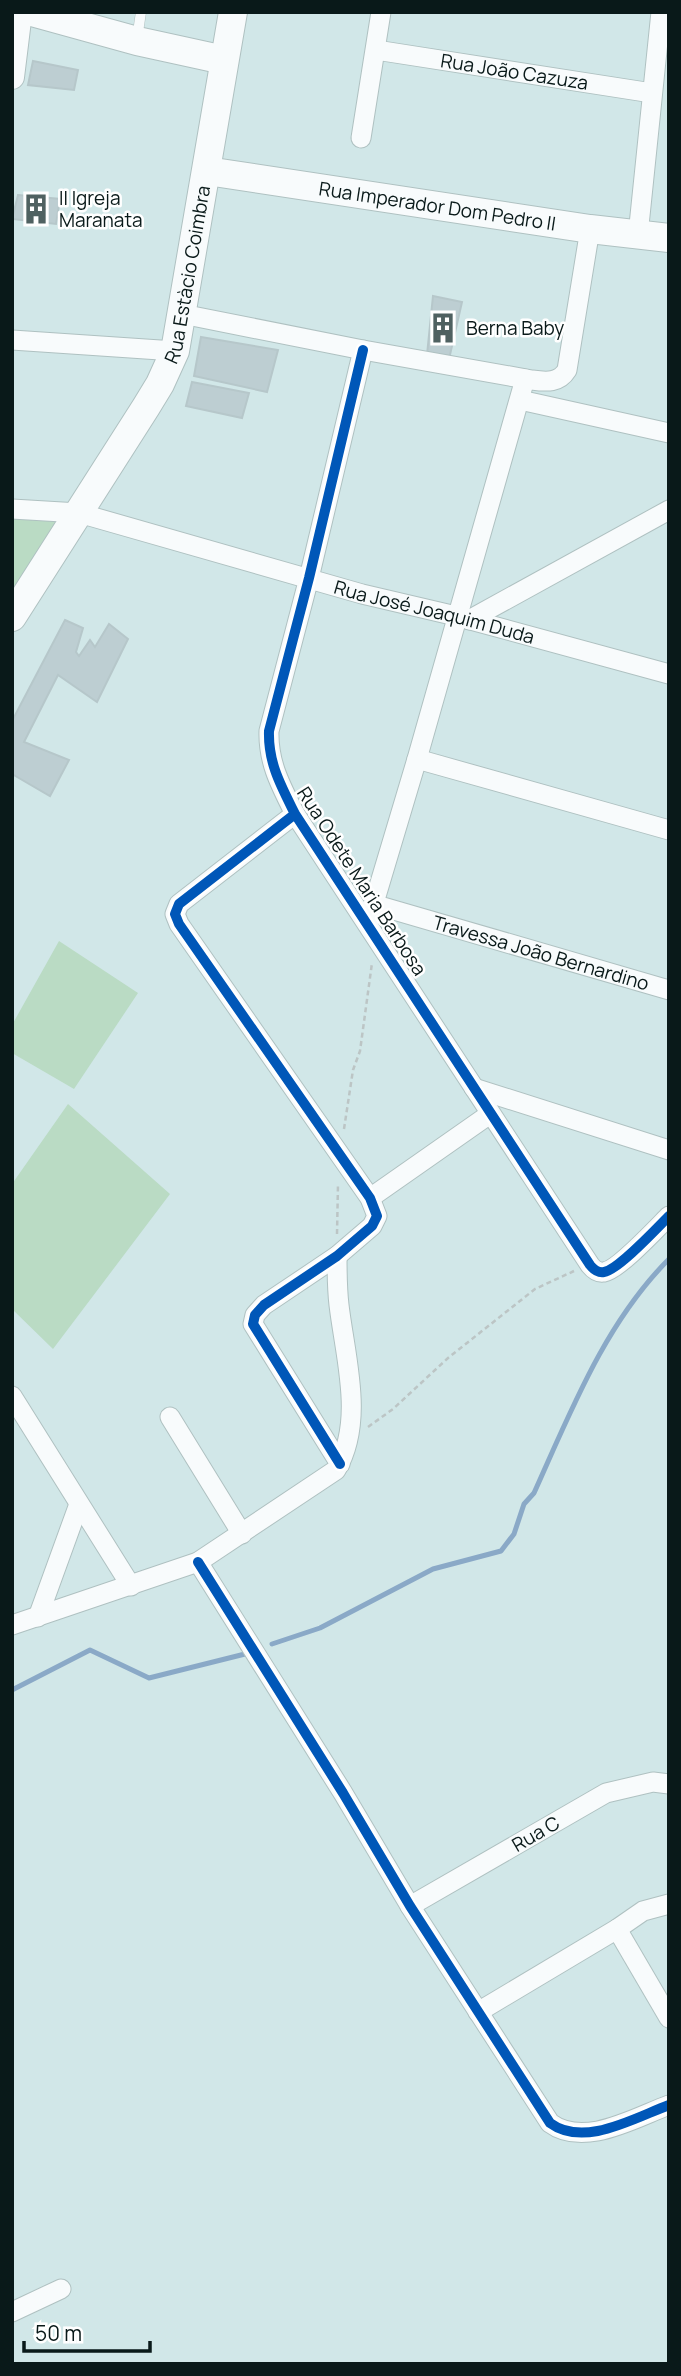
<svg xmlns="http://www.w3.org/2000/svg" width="681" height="2376" font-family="Manrope,sans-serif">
<rect width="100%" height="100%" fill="#d1e7e8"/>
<path fill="#badbc4" d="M12,518L60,520L12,605Z
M59,941L138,993L74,1089L12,1053V1025Z
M68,1104L170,1194L53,1349L12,1309V1184Z"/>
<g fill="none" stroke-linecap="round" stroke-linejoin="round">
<path stroke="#8aa9c7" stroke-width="5" d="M272,1644L320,1628L433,1569L501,1551L514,1534L524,1504L534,1493C571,1411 605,1323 669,1259
M12,1690L90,1650L149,1678L245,1654"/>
</g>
<path fill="#bdced2" stroke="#b6c7ca" stroke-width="2" d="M33,61L78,70L74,90L28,85Z
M18,195L60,199L56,224L12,219Z
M433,296L462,302L449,359L427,355Z
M201,337L278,350L267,392L194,376Z
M192,382L249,393L242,418L186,406Z
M65,620L83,628L76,652L79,656L90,640L95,647L109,624L128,639L97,702L58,675L24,742L69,760L50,796L12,774V721Z"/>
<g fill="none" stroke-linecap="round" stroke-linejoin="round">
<g stroke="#afc1c1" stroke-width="11">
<path id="service" d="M137,39L141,12"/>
</g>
<g stroke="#afc1c1" stroke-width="21">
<g id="minor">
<path id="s1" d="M376,50L652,93"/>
<path d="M361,138L381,12"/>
<path d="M638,235L661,12"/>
<path d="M182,314L363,350L532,380C547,382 559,383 567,370L590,229"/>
<path d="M12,340L175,351"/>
<path d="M363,350L309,578L269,731C268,763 281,786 295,814L590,1265C594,1270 598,1273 604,1272C618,1270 657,1228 669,1216"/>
<path d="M520,400L669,433"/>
<path id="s2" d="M12,509L79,513L362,594L456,616L669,674"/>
<path d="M469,620L669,510"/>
<path d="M417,759L669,830"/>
<path d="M295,814L179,904L175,914L179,924L370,1198L377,1216L372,1226L337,1256L264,1305L255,1315L253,1324L340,1464"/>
<path id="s3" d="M373,904L669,990"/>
<path d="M368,923L417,759L525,379"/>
<path d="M474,1088L669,1150"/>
<path d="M370,1198L490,1114"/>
<path d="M12,1396L131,1586"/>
<path d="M170,1417L242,1534"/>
<path d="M198,1562L343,1793L410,1906L550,2123C584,2148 634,2118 669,2105"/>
<path d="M38,1617L79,1504"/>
<path d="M12,1625L198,1562L336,1470C365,1421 345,1357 339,1305C337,1288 337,1272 337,1256"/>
<path id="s4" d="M410,1906L606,1793L653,1782L669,1784"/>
<path d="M617,1929L669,2018"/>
<path d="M478,2012L617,1929L643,1911L669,1904"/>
<path d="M12,2312L61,2289"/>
</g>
</g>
<g stroke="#afc1c1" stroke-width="26">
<path id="tertiary" d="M12,77L20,12"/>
</g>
<g stroke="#afc1c1" stroke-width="30">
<g id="secondary">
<path d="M32,12L137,41L224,60"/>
<path id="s5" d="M207,171L590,229L669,238"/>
<path id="s6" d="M12,617L146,407L160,384L175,351L233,12"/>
</g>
</g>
<path stroke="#bcc5c5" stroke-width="2.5" stroke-dasharray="5 3.5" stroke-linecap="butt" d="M344,1129L353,1070L360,1051L372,963
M337,1234L338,1184
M368,1427L393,1409L448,1358L535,1289L574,1271"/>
<use href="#service" stroke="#f8fbfc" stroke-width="10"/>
<use href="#minor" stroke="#f8fbfc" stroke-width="19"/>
<use href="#tertiary" stroke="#f8fbfc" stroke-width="24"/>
<use href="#secondary" stroke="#f8fbfc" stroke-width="28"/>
<g stroke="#fff" stroke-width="15">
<path id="cycleway" d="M363,350L309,578L269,731C268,763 281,786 295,814L590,1265C594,1270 598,1273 604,1272C618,1270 657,1228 669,1216
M295,814L179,904L175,914L179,924L370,1198L377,1216L372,1226L337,1256L264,1305L255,1315L253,1324L340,1464
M198,1562L343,1793L410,1906L550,2123C584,2148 634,2118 669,2105"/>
</g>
<use href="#cycleway" stroke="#0057b8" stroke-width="10"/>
</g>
<defs>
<g id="building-bare" transform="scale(2.415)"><path d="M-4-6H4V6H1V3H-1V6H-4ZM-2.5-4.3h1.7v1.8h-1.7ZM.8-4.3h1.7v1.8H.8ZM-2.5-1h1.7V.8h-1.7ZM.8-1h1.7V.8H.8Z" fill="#4f6161" stroke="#fff" stroke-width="2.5" paint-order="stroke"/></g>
</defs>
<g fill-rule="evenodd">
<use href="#building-bare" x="36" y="209"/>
<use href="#building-bare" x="443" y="328"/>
</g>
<g text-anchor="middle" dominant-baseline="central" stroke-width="5" stroke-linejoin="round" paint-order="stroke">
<g font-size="19" fill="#091919" stroke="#fff">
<text stroke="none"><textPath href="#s1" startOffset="140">Rua João Cazuza</textPath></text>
<text stroke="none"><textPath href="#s5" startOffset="233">Rua Imperador Dom Pedro II</textPath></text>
<text stroke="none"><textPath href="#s6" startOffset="390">Rua Estàcio Coimbra</textPath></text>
<text stroke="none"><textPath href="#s2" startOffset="436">Rua José Joaquim Duda</textPath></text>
<text transform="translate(362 881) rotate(57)">Rua Odete Maria Barbosa</text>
<text stroke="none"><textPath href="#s3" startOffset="175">Travessa João Bernardino</textPath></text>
<text stroke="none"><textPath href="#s4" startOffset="145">Rua C</textPath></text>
</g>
<g font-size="19" fill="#091919" stroke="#fff" text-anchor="start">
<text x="59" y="198">II Igreja<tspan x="59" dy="22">Maranata</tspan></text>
<text x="466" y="328">Berna Baby</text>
</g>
</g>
<rect width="681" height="2376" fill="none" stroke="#091919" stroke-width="28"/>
<path d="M24 2341v10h126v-10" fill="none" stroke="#091919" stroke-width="3.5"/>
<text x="35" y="2341" font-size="21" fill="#091919" stroke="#ffffff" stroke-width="5" paint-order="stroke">50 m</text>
</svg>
